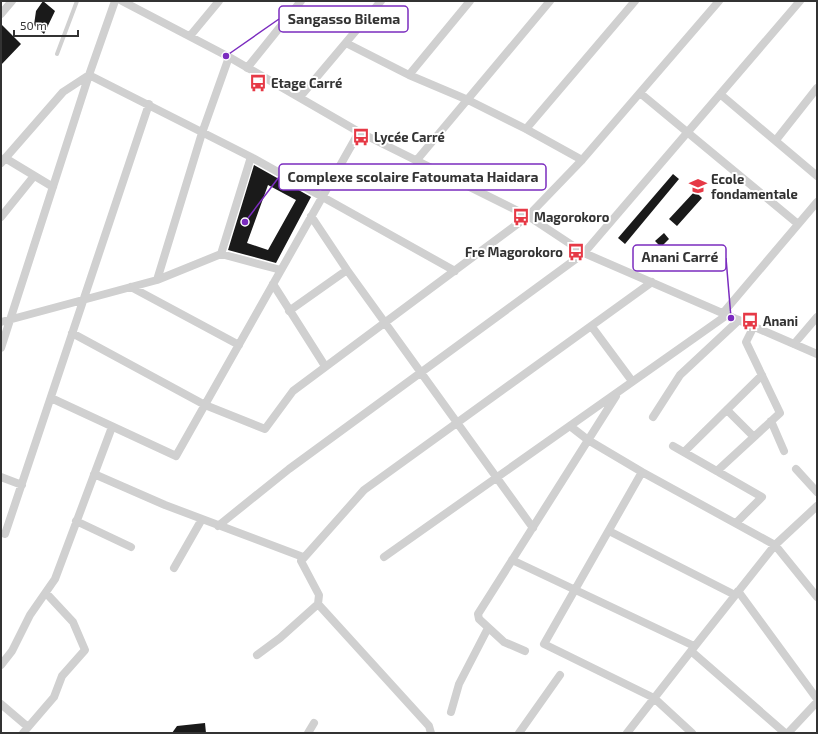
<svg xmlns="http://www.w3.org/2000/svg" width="818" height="734" font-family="'Exo 2',sans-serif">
<rect width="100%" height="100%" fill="#fff"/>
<path fill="#1a1a1a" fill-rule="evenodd" d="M43,1L55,11L44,34L34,25L36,11Z
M1,24L21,44L1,65Z
M254,165L311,197L276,263L228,250ZM268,185L296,200L268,250L247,243Z
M673,174L679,179L625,244L618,238Z
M695,191L702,198L677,226L669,219Z
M664,233L669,239L661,247L655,241Z
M205,723L206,733H172L177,726Z"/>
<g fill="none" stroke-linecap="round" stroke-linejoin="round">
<path stroke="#d0d0d0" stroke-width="4" d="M57,54L77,1"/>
<path stroke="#d0d0d0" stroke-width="8" d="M122,1L229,57L359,132L528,216L584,253L817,354
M1,14L12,1
M190,36L219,1
M346,43L409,75L468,100L526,129L582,160
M247,68L301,1
M409,75L470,1
M640,93L798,224
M720,94L817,176
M300,97L381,1
M526,129L635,1
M776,140L817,88
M5,158L53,187
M416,161L550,1
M1,163L63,92L89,75L251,157L455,271
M311,216L347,270L533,528
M1,217L34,176
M221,254L251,157
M157,280L202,133L229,57
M273,284L325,366
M131,287L239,345
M289,311L347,270
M723,313L817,202
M1,322L157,280L221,254L281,270
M592,327L632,381
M72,333L205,405L265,429L293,391L528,216L582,160L719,1
M794,344L817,317
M1,348L89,75L115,1
M51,398L176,456L359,132
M727,410L754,437
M653,417L680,375L739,320
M771,421L784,451
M570,426L588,440L642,472L775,545L817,597
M673,446L762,497L736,523
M684,452L762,375
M796,469L817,492
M717,471L780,413L746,342L754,326
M642,472L544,644L654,698L692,733
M94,474L165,505L303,557
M1,477L22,485
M76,521L131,547
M218,526L289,469L584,253L800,1
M609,531L735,595
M5,534L149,104
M384,557L727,315
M512,560L694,646
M174,568L202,519
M738,591L817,699
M318,604L429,726L431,733
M525,651L504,642L479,619L478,614L616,396
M257,655L280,638L318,604L319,595L301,561L364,490L652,282
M1,665L12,651L30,615L55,579L112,427
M1,704L28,727
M451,712L459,684L488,628
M23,733L54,697L62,676L85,650L73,622L46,593
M308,733L314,723
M519,733L560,675
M627,733L691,651
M785,733L691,651L775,545L817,506
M788,733L817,702"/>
</g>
<defs>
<g id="bus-bare" transform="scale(1.38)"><path d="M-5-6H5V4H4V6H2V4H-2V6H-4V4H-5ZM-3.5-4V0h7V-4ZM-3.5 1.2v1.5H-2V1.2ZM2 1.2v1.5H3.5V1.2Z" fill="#e63946" stroke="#fff" stroke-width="2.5" paint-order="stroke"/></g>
<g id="school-bare" transform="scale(1.38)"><path d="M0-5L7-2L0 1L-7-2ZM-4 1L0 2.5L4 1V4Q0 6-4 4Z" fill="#e63946" stroke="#fff" stroke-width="2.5" paint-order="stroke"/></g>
</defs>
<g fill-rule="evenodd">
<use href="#bus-bare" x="258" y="83"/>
<use href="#bus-bare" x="361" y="137"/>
<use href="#school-bare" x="698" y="186"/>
<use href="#bus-bare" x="521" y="217"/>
<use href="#bus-bare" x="576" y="252"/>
<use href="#bus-bare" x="750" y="321"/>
</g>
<g text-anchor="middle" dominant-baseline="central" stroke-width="4" stroke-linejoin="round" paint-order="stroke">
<g font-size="13" font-weight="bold" fill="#333" stroke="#fff" text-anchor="start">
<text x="271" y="83">Etage Carré</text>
<text x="374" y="137">Lycée Carré</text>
<text x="711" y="179">Ecole<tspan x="711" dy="15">fondamentale</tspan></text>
<text x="534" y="217">Magorokoro</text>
<text x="563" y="252" text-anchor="end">Fre Magorokoro</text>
<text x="763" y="321">Anani</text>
</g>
</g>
<path fill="none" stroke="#7b2cbf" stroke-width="1.5" d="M226 56L279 19M245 222L279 177M731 318L726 258"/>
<g fill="#7b2cbf" stroke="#fff" stroke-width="1.5">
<circle cx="226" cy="56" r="4"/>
<circle cx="245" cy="222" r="4"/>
<circle cx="731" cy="318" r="4"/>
</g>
<g fill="#fff" stroke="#7b2cbf" stroke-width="1.5">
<rect x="279" y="6" width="129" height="26" rx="4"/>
<rect x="279" y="164" width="267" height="26" rx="4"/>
<rect x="633" y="245" width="93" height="26" rx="4"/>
</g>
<g font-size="14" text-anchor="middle" font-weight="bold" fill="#333">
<text x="344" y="24">Sangasso Bilema</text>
<text x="413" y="182">Complexe scolaire Fatoumata Haidara</text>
<text x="680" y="262">Anani Carré</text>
</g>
<rect width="818" height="734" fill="none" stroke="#333333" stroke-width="4"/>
<path d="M14 30v6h64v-6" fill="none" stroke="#333333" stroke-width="2"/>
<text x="20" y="30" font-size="12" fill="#333333" stroke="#ffffff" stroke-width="3" paint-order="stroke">50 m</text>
</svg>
